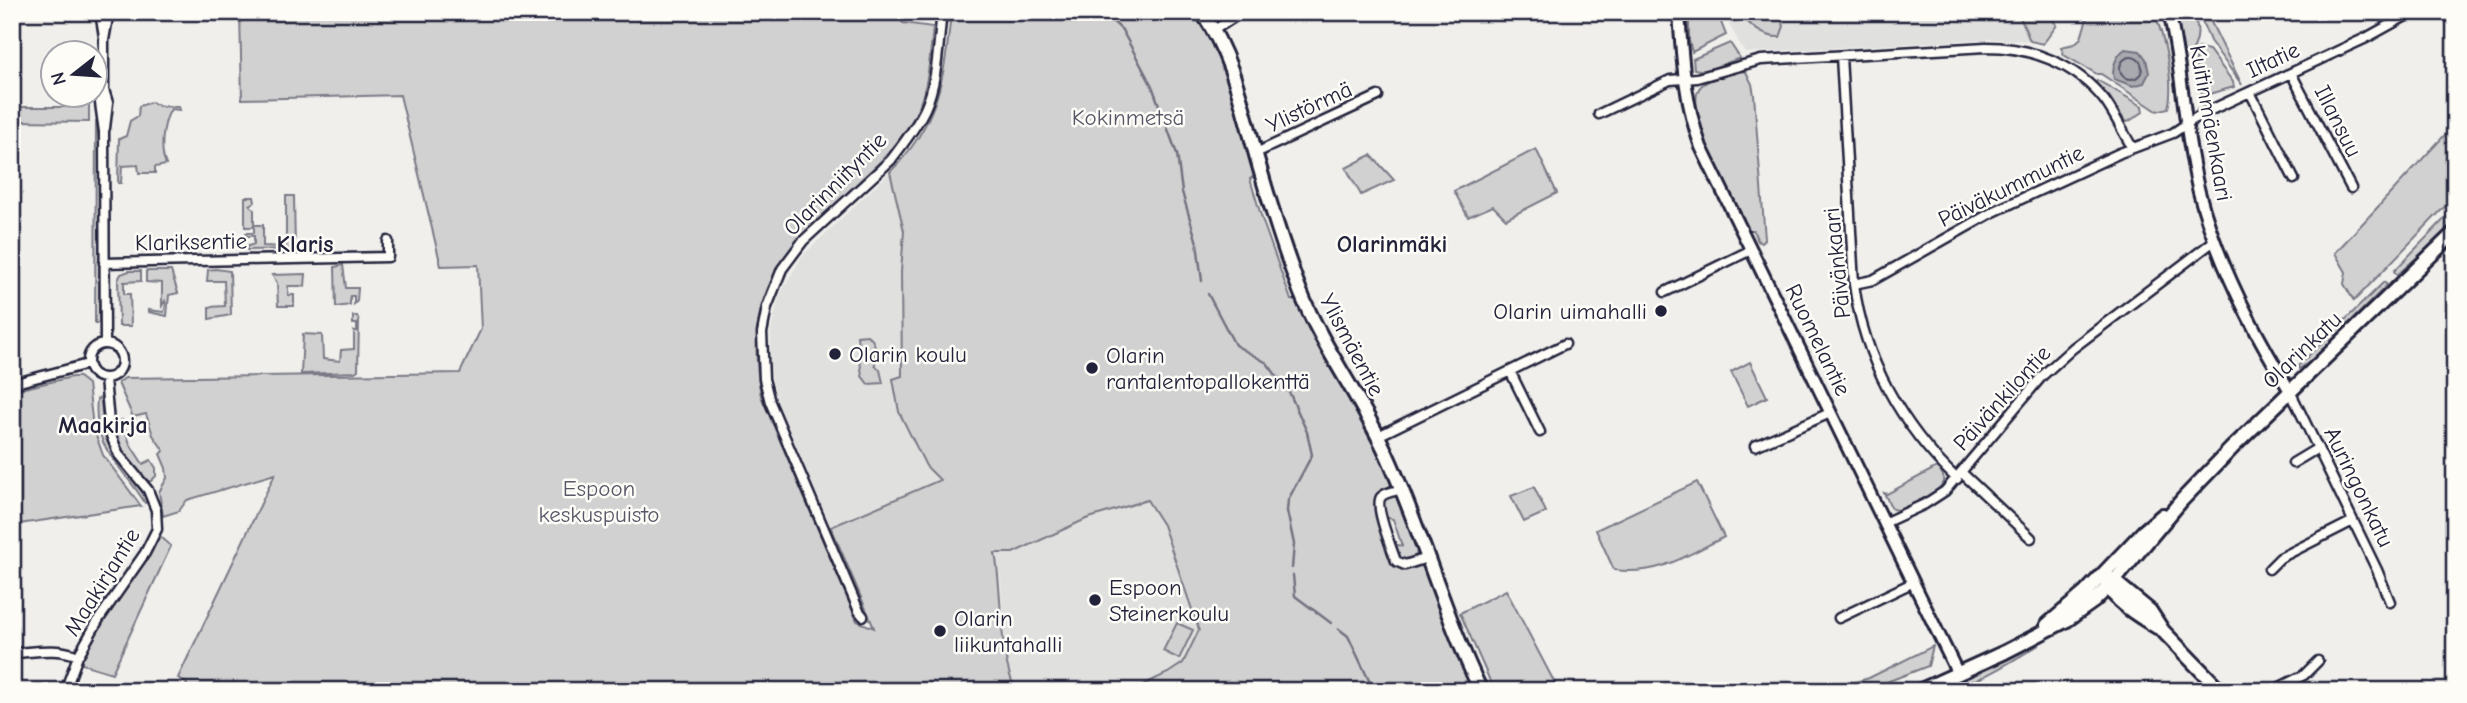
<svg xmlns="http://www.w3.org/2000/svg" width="2467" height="703" font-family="'Comic Neue',sans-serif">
<rect width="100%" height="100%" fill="#f0efec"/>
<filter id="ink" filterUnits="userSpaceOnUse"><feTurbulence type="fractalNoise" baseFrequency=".0143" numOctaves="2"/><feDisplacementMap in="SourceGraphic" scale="14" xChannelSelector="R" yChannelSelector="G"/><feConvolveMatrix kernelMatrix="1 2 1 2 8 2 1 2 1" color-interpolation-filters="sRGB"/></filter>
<g filter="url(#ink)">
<path fill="#e0e0df" d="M1722,12H2018L2030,41L1990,39L1745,53Z
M890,172L904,231L901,272L902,376L893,379L926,466L940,480L831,527L780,408L773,384L770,365L771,330L779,296L802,256Z
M1148,500L1163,525L1199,630L1183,663L1168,673L1130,691H1016L1011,680L1006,654L1001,582L995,553H1013L1086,519Z"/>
<path fill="#d2d1d1" stroke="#7a7a86" stroke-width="2" d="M240,12H894L903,23L933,27C930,55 929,85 917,111C904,139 882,161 860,181C785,251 742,285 761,396L857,621L874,628L831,527L940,480L926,466L899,412L893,379L902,376L901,272L904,231L890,172C938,125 945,77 951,12H1193C1230,66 1238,114 1254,176L1250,179L1263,222L1291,300H1295L1390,476L1393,483L1380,495L1376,509L1395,566C1405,571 1414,562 1423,567L1474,691H1130L1168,673L1183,663L1199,630L1163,525L1147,500L1086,519L1013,553H995C1003,595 998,655 1016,691H185L187,684L178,678L275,474L187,500L179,511L163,516L159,492L167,478L166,468L160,454L164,451L153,435L146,414L133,417L118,383L125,378L460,373L481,329L478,265L441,266L400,95L242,99Z
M1689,12H1717L1726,35L1692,52L1689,41Z
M1741,12H1765L1767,17L1777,12L1784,26L1780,37C1765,38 1748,26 1741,12Z
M2018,12H2046L2057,25L2043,44L2030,41Z
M2089,12H2154C2164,36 2175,82 2168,108L2157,111L2101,74H2097L2064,55L2061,47L2074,44L2081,38Z
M2175,12H2192C2200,28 2199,39 2191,54L2187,55L2183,51Z
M2198,12H2206L2242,85L2210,41Z
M1730,43L1740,58L1705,71L1694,69L1693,59Z
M2199,48L2209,50L2233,82L2234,87L2209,94L2202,93C2195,81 2196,64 2196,50Z
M1741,71L1746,72L1752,84L1754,95L1765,239L1761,243L1758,241L1753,230H1749C1736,207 1680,107 1701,86C1709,78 1730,75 1741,71Z
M2097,80L2142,106L2143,112L2128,122L2125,121L2109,96L2096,85Z
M83,97H89V122L16,121L12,136V103L17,107H82Z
M152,102L159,106L179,107L180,110L171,109C163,122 159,150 166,165L155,167V173H139L138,165L122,166L121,183H118L119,139L126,136L130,121L138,116L139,106Z
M96,120L99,139V323H95Z
M2455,124V196L2354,301L2344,284L2346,272L2335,253Z
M1536,149L1557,193L1506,219L1493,206L1468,217L1454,191Z
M1371,155L1394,180L1361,195L1346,168Z
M286,196H294L295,249L247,250L246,247L254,244V236H246V233H254V227H245V197H254L255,202L250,205L254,210V225H263V246L286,247Z
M2455,208V224L2397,275L2394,271Z
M343,265L346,288H358L357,301L354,304V296H350V305L336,307L335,267Z
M216,269L230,271L231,315L209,319V307L225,306L224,281H207L208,270Z
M129,271H141V281L124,282V294H130L131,326H119L118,280L121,274Z
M146,271H171L178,293L169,295L167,316L148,312V310L164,312L166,304L165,301L162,306V283L146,282Z
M306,274L305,286H288V295H294V306H278L277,283L272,275Z
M2384,282L2387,285L2311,361L2299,369L2298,366Z
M353,316H357L359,321L358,370L355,372L301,374L303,334L322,335L323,359L340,361L341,350L354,349V331H357V324H353Z
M867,335C879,343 874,353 875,365L880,370L883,383L868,384L862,376L857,336Z
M1750,362L1767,397L1748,406L1731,372Z
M72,377H79L88,384L93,427L103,455L141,506L12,525V391Z
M101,398C102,419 103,439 115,457C126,473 140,485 148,502L145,503C123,465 92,451 97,399Z
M122,420L130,444L143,464L151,460L156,468V476L151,481H145C130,462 117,447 111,423Z
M1937,467C1960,489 1914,503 1898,510L1892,509L1884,493L1887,494Z
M1697,482L1724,537C1686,556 1658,576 1614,570L1596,530Z
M1534,487L1546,512L1524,522L1511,496Z
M1392,495L1399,498L1418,546L1416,556L1404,561L1398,556L1393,544L1402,546L1393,519L1384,517L1383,499Z
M159,535L171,546L112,673L79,663L106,616L153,547Z
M1506,590L1559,691H1496L1490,681L1460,613Z
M1177,623L1193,630L1179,659L1163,651Z
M2038,644L2039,645C2010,662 1967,691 1934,691Z
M1933,646L1928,666L1884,683L1856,691H1825L1869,678Z"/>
<path fill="#a9a9b0" stroke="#737381" stroke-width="2" d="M2125,49L2140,51L2146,59L2149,73L2144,83L2133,86L2114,79C2111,69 2116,55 2125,49Z"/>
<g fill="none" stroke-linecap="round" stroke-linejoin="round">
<path stroke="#58586a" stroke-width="2" d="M2120 68a11 11 0 1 1 22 0a11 11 0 1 1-22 0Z"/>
<path stroke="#737381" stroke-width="2.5" d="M1103,12L1122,30L1152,86L1177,154L1182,192L1197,243L1202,281
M1208,294L1235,345L1267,363L1290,394L1307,432L1312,455L1288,500L1287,511L1294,544L1292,568
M1293,575L1295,596L1331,623
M1339,629L1348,636L1374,691"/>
<g stroke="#22223b" stroke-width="13">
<path id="minor" d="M100,12L104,37
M1214,30L1242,12
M1841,56L1854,284C1864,360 1902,427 1957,479
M2291,73L2351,188
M104,90L108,103L105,128
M2250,92L2294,179
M1599,114L1670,80L1697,78L1761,60L1986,47C2032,47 2076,64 2105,101C2115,115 2123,132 2132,147
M1256,153L1378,96
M104,263L388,257V241
M1854,284L1873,280L1993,212L2120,153L2173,133L2200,115L2366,38L2413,12
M1665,292L1751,250
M88 361a17 17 0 1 1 34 0a17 17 0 1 1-34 0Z
M105,344L104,132L100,103L104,90V40L109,12
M1510,371L1540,432
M12,384L88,364
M2290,391L2377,570L2390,602
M1378,436L1565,344
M1755,446L1830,413
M2293,463L2318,448
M1962,473L2031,538
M1402,489C1396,491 1385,492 1381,497C1374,506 1392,549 1396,561L1405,565L1427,558
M1884,523L1925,504L1945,491L2042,376L2073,348L2214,241
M2269,569L2280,558L2353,521
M863,616L859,611L770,402L764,379L762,333L767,307L782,269L803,241L891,160C903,144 916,128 925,109C938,81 938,44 942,12
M1839,618L1912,583
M12,653C35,652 57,647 78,656
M65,691L78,656L99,619L145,553L157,529L156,510L148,490L119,455L110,433L105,379
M2272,691L2304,675L2318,661"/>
</g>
<g stroke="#22223b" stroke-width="16">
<path id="tertiary" d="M1679,12C1682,59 1685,103 1701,147L1958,674
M2169,12C2183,72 2184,133 2199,192C2217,262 2252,329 2290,391"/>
</g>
<g stroke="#22223b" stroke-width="18">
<path id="secondary" d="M1202,12C1232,56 1242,104 1256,155C1269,201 1283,247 1300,291C1323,349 1362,399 1387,455C1422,532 1444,614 1481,691
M2110,578L2150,611L2163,631L2221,691
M2106,582C2113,601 2140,617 2157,627
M2047,625L2086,592L2144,531L2163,515
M1919,691L2005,652L2067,620L2094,601L2115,580L2182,500L2232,448L2455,232"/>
</g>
<use href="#minor" stroke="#fdfcf7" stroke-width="8"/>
<use href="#tertiary" stroke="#fdfcf7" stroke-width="10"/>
<use href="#secondary" stroke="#fdfcf7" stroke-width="12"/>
</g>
</g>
<g fill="#22223b" stroke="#fdfcf7" stroke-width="2.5">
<circle cx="1661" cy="311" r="7"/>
<circle cx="835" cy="354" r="7"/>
<circle cx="1092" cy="368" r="7"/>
<circle cx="1095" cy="600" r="7"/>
<circle cx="940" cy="631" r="7"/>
</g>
<g text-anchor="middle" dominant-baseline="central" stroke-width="5" stroke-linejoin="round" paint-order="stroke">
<g font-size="23" fill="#22223b" stroke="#fdfcf7">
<text transform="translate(2273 60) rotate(-25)">Iltatie</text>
<text transform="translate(1309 107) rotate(-25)">Ylistörmä</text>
<text transform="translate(2338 121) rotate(63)">Illansuu</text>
<text transform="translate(2211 123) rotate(80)">Kuitinmäenkaari</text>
<text transform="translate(835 184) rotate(-45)">Olarinniityntie</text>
<text transform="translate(2011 186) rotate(-26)">Päiväkummuntie</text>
<text transform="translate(191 242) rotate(-1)">Klariksentie</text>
<text transform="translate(1837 263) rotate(-96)">Päivänkaari</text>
<text transform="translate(1818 340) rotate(64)">Ruomelantie</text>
<text transform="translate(1352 345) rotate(62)">Ylismäentie</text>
<text transform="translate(2302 350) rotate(-44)">Olarinkatu</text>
<text transform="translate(2002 398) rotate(-48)">Päivänkilontie</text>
<text transform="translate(2359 487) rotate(64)">Auringonkatu</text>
<text transform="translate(102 582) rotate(-58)">Maakirjantie</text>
</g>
<g font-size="23" fill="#575768" stroke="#fdfcf7">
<text x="1128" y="117">Kokinmetsä</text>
<text x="599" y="488">Espoon<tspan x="599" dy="26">keskuspuisto</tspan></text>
</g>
<g font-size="23" fill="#22223b" stroke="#fdfcf7" text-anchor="start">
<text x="1647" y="311" text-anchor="end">Olarin uimahalli</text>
<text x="849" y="354">Olarin koulu</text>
<text x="1106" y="355">Olarin<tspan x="1106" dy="26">rantalentopallokenttä</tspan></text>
<text x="1109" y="587">Espoon<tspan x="1109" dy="26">Steinerkoulu</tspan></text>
<text x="954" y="618">Olarin<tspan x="954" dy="26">liikuntahalli</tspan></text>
</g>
<g font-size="24" font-weight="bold" fill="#22223b" stroke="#fdfcf7">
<text x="305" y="244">Klaris</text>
<text x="1392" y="244">Olarinmäki</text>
<text x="103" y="425">Maakirja</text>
</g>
</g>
<rect width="2467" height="703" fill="none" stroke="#fdfcf7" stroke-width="42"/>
<rect x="21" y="21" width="2425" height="661" fill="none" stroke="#22223b" stroke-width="2.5" filter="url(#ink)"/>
<g transform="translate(74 74) rotate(253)"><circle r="33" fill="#fdfcf7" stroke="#a5a5ac" stroke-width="2"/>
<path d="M0-5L12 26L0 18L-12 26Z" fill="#22223b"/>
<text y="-10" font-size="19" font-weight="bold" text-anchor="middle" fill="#22223b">N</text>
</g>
</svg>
